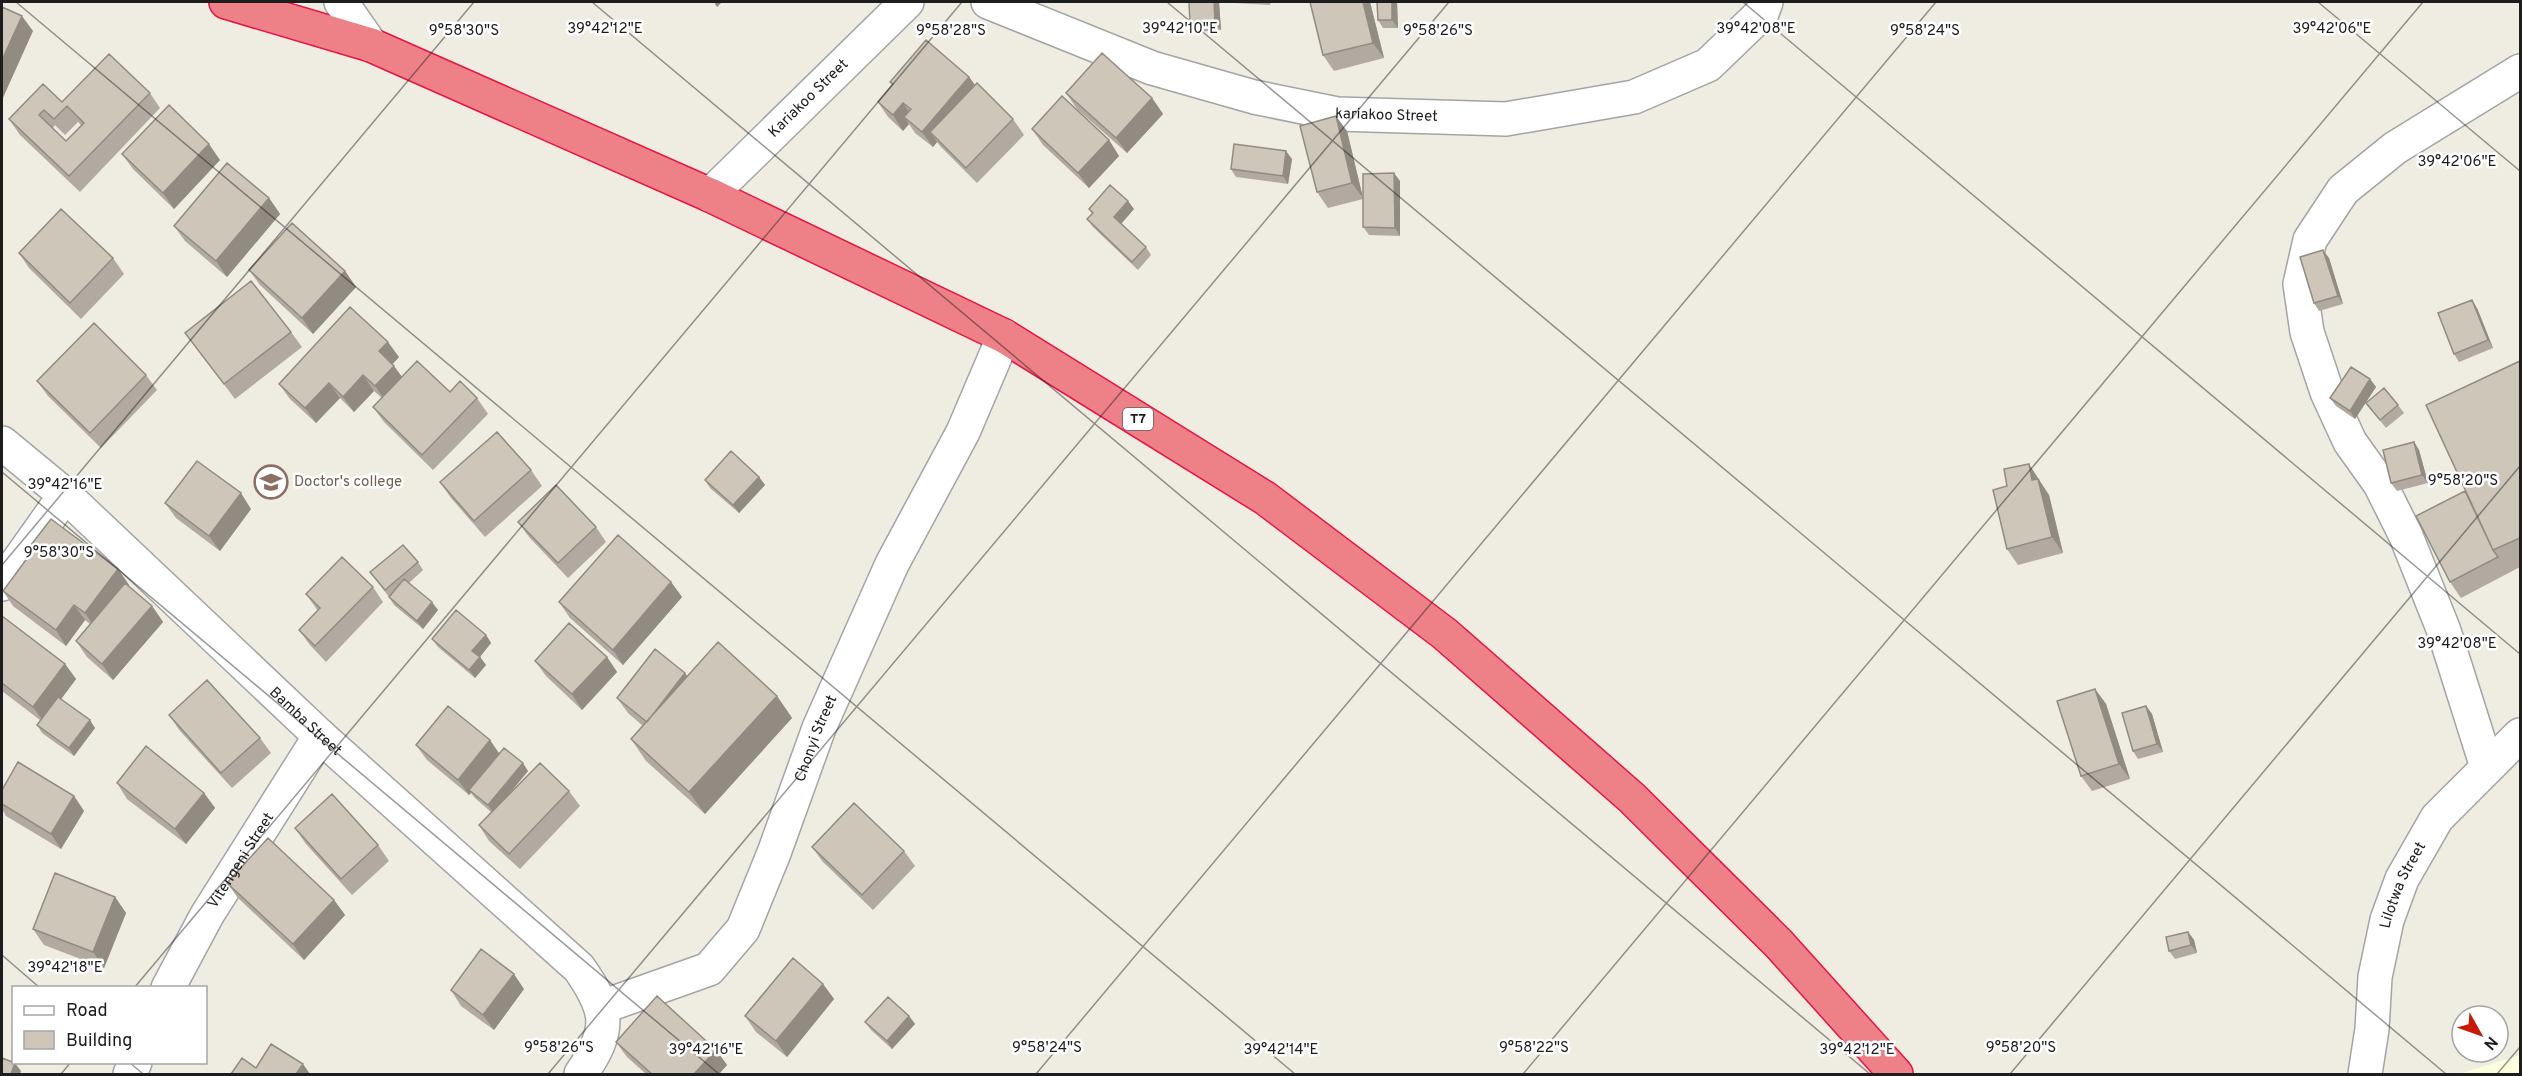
<svg xmlns="http://www.w3.org/2000/svg" width="2522" height="1076" font-family="Overpass,sans-serif">
<rect width="100%" height="100%" fill="#efece1"/>
<path fill="#fbffdb" d="M2520,1055V1074H2459Z"/>
<g fill="none" stroke-linecap="round" stroke-linejoin="round">
<g stroke="#a4a4a4" stroke-width="36">
<g id="street">
<path d="M341,2L371,45"/>
<path id="s1" d="M988,2L1152,68L1254,97L1337,114L1506,119L1634,97L1708,65L1762,13L1766,2"/>
<path id="s2" d="M710,195L907,2"/>
<path id="s3" d="M2,443L65,495L320,736L579,968C610,1012 611,1030 581,1074"/>
<path d="M2,584L65,495"/>
<path d="M2487,767L2444,631L2406,536L2380,484L2350,442L2327,392L2307,332L2300,284L2310,240L2343,190L2395,148L2520,71"/>
<path id="s4" d="M168,988L207,915L320,736"/>
<path id="s5" d="M602,1007L709,969L743,929L774,853L819,728L892,564L963,432L1004,336"/>
<path d="M130,1074L135,1062"/>
<path id="s6" d="M2365,1074L2372,1029L2375,977L2387,920L2402,879L2437,818L2520,735"/>
</g>
</g>
<g stroke="#e81443" stroke-width="36">
<path id="highway" d="M226,2L371,45L710,195L1004,336L1265,498L1445,634L1632,798L1779,944L1896,1074"/>
</g>
<use href="#street" stroke="#fff" stroke-width="33"/>
<use href="#highway" stroke="#ee8188" stroke-width="33"/>
</g>
<path fill="#b2aaa0" fill-rule="evenodd" d="M1219,2L1221,30L1196,32L1190,24Z
M1233,2H1271L1270,5L1234,3Z
M1310,2H1370L1384,58L1334,71L1323,55Z
M1377,2H1397L1398,28H1383L1378,20Z
M969,77L975,85L1013,119L1024,135L977,183L941,147L937,142L933,147L915,133L909,124L903,131L888,117L878,102L892,85L890,82Z
M150,93L160,108L80,192L20,135L9,119L62,102ZM78,122L81,125L66,141L53,128L55,125L65,135Z
M1066,93L1152,98L1163,114L1127,153L1077,109Z
M1032,129L1109,140L1119,156L1089,188L1043,145Z
M1347,131L1363,198L1400,181V236L1369,235L1363,227V199L1328,208L1317,192Z
M122,154L220,160L174,209L133,169Z
M1292,159L1288,184L1236,177L1231,169Z
M269,198L280,214L227,277L185,241L174,226Z
M1089,209H1134L1121,224L1146,247L1151,255L1138,270L1093,227L1087,219L1092,214Z
M19,253L113,258L124,274L81,319L29,268Z
M2329,258L2343,304L2319,311L2314,303Z
M249,270L345,271L356,287L313,334L260,285Z
M2477,308L2493,348L2459,362L2454,354Z
M291,332L302,347L235,399L185,333Z
M399,357L392,364L402,377L450,392L477,398L488,414L433,470L384,422L373,407L382,398L374,391L354,412L340,398L316,423L290,399L279,384Z
M2520,361V567L2461,598L2450,582L2465,491L2468,496Z
M146,375L157,390L101,448L48,396L37,381Z
M2370,379L2376,387L2355,419L2336,406L2330,398Z
M2366,403L2398,405L2404,413L2386,428Z
M2414,442L2419,450L2428,483L2397,491L2391,483Z
M531,470L542,486L485,537L451,498L440,482Z
M759,477L765,485L739,513L710,488L705,480Z
M2040,479V483L2049,495L2063,553L2018,565L2007,549Z
M165,503L251,509L220,551L176,518Z
M518,522L596,527L606,542L568,578L529,537Z
M27,550L118,569L129,585L128,586L152,606L163,622L113,680L87,657L76,641L90,624L85,620L66,646L13,606L3,591L30,554Z
M418,562L423,570L409,583L438,610L423,629L394,605L389,597L370,572Z
M671,582L682,597L623,665L570,618L559,602Z
M373,587L383,602L326,662L310,645L299,630L318,611L306,594Z
M2,616L65,664L76,679L61,699L95,728L74,756L42,733L37,725L40,720L2,691Z
M486,635L491,643L480,657L486,665L475,678L438,647L432,639Z
M607,657L617,672L582,710L546,676L535,661Z
M687,676L777,696L792,718L705,814L646,761L631,739L643,726L628,713L617,698Z
M2095,689L2106,704L2130,779L2092,791L2081,776Z
M2146,706L2152,714L2163,752L2138,759L2133,751Z
M169,715L260,738L271,753L232,788L180,731Z
M416,745L500,753L528,771L511,792L569,791L580,806L520,869L489,841L479,825L491,812L475,798L471,793L469,795L427,760Z
M117,783L204,793L215,808L186,844L127,799Z
M2,790L74,796L84,811L61,849L6,816L2,809Z
M295,828L378,845L389,861L352,895L306,844Z
M812,847L904,851L915,866L873,910L823,862Z
M227,883L334,900L345,915L304,960L238,898Z
M115,897L126,913L104,968L44,945L33,929Z
M2188,932L2194,940L2197,953L2175,959L2169,951Z
M823,984L834,999L787,1057L756,1032L745,1016Z
M524,989L494,1030L461,1006L451,990Z
M909,1016L915,1024L892,1049L871,1030L865,1022Z
M616,1042L716,1050L727,1065L719,1074H646L627,1057Z"/>
<path fill="#918b82" d="M714,2H722L717,7Z
M1214,2H1219L1221,30L1215,22Z
M1363,2H1370L1384,58L1373,43Z
M1392,2H1397L1398,28L1392,20Z
M22,16L33,31L2,100V60Z
M969,77L980,92L930,132L937,142L933,147L922,132Z
M1152,98L1163,114L1127,153L1116,138Z
M903,103L914,118L904,117L909,124L903,131L893,115Z
M1336,116L1347,131L1363,198L1352,183Z
M1109,140L1119,156L1089,188L1078,173Z
M209,144L220,160L174,209L163,193Z
M1286,151L1292,159L1288,184L1283,176Z
M1394,173L1400,181V236L1395,228Z
M269,198L280,214L227,277L216,261Z
M1128,201L1134,209L1120,225L1114,217Z
M2323,250L2329,258L2343,304L2338,296Z
M345,271L356,287L313,334L302,318Z
M2472,300L2477,308L2493,348L2488,340Z
M388,342L399,357L390,367L379,351Z
M394,366L405,381L386,402L375,386Z
M363,375L374,391L354,412L343,397Z
M2370,379L2376,387L2355,419L2350,411Z
M329,383L340,398L316,423L305,408Z
M2414,442L2419,450L2428,483L2422,475Z
M2029,464L2049,495L2063,553L2052,537L2032,480Z
M759,477L765,485L739,513L733,505Z
M241,493L251,509L220,551L209,536Z
M118,569L129,585L96,629L85,613Z
M671,582L682,597L623,665L613,650Z
M432,602L438,610L423,629L417,621Z
M74,605L85,620L66,646L56,630Z
M152,606L163,622L113,680L102,664Z
M486,635L491,643L478,659L472,651Z
M480,657L486,665L475,678L469,670Z
M607,657L617,672L582,710L572,694Z
M65,664L76,679L44,722L33,707Z
M685,673L696,689L647,722Z
M2095,689L2106,704L2130,779L2119,764Z
M777,696L792,718L705,814L689,792Z
M2146,706L2152,714L2163,752L2157,744Z
M90,720L95,728L74,756L69,748Z
M490,740L501,756L469,790L471,793L469,795L458,780Z
M523,763L528,771L493,813L488,805Z
M204,793L215,808L186,844L175,829Z
M74,796L84,811L61,849L51,834Z
M115,897L126,913L104,968L93,952Z
M334,900L345,915L304,960L293,944Z
M2188,932L2194,940L2197,953L2191,945Z
M514,974L524,989L494,1030L483,1015Z
M823,984L834,999L787,1057L776,1041Z
M909,1016L915,1024L892,1049L887,1041Z
M716,1050L727,1065L719,1074H694Z
M15,1063L21,1071L20,1074H11Z
M303,1064L310,1074H296Z"/>
<path fill="#cfc6ba" stroke="#918b82" stroke-width="1.5" fill-rule="evenodd" d="M1189,2H1214L1215,22L1190,24Z
M1310,2H1363L1373,43L1323,55Z
M1377,2H1392V20H1378Z
M2,7L22,16L2,60Z
M926,40L969,77L922,132L904,117L911,109L903,103L893,115L878,102L893,84L890,82Z
M1102,53L1152,98L1116,138L1066,93Z
M109,54L150,93L69,176L9,119L43,84L62,102ZM67,106L84,123L66,141L39,115L44,110L54,119Z
M977,83L1013,119L966,168L930,132Z
M1062,96L1109,140L1078,173L1032,129Z
M169,105L209,144L163,193L122,154Z
M1336,116L1352,183L1317,192L1300,126Z
M1234,144L1286,151L1283,176L1231,169Z
M227,163L269,198L216,261L174,226Z
M1394,173L1395,228L1363,227V174Z
M1110,185L1128,201L1114,217L1146,247L1132,262L1087,219L1093,213L1089,209Z
M61,209L113,258L70,303L19,253Z
M292,223L345,271L302,318L249,270Z
M2323,250L2338,296L2314,303L2300,257Z
M251,281L291,332L224,384L185,333Z
M2472,300L2488,340L2454,354L2438,313Z
M350,307L388,342L379,351L394,366L375,386L363,375L343,397L329,383L305,408L279,384Z
M94,323L146,375L90,433L37,381Z
M417,361L450,392L460,381L477,398L422,455L373,407Z
M2520,361V538L2493,550L2426,405Z
M2351,367L2370,379L2350,411L2330,398Z
M2384,388L2398,405L2380,420L2366,403Z
M497,432L531,470L474,521L440,482Z
M2414,442L2422,475L2391,483L2383,450Z
M731,451L759,477L733,505L705,480Z
M197,461L241,493L209,536L165,503Z
M2029,464L2032,480L2038,479L2052,537L2007,549L1993,490L2007,486L2004,469Z
M556,485L596,527L558,563L518,522Z
M2465,491L2493,550L2498,557L2450,582L2416,516Z
M51,519L118,569L85,613L74,605L56,630L3,591L31,553L27,550Z
M618,535L671,582L613,650L559,602Z
M403,545L418,562L385,590L370,572Z
M342,557L373,587L315,646L299,630L320,608L306,594Z
M404,579L432,602L417,621L389,597Z
M125,583L152,606L102,664L76,641Z
M456,610L486,635L472,651L480,657L469,670L432,639Z
M2,616L65,664L33,707L2,683Z
M569,623L607,657L572,694L535,661Z
M718,642L777,696L689,792L631,739Z
M655,649L685,673L647,722L617,698Z
M207,680L260,738L221,773L169,715Z
M2095,689L2119,764L2081,776L2057,701Z
M58,697L90,720L69,748L37,725Z
M448,706L490,740L458,780L416,745Z
M2146,706L2157,744L2133,751L2122,713Z
M146,746L204,793L175,829L117,783Z
M504,748L523,763L488,805L469,790Z
M18,762L74,796L51,834L2,804V790Z
M540,763L569,791L509,854L479,825Z
M332,794L378,845L341,879L295,828Z
M854,803L904,851L862,895L812,847Z
M268,838L334,900L293,944L227,883Z
M55,873L115,897L93,952L33,929Z
M2188,932L2191,945L2169,951L2166,937Z
M481,949L514,974L483,1015L451,990Z
M793,958L823,984L776,1041L745,1016Z
M657,996L716,1050L694,1074H652L616,1042Z
M888,997L909,1016L887,1041L865,1022Z
M271,1044L303,1064L296,1074H231L242,1058L256,1068Z
M2,1058L15,1063L11,1074H2Z"/>
<path fill="none" stroke="#1d1d1d" stroke-width="1.5" stroke-opacity="0.45" d="M16,2L1295,1074M592,2L1870,1074M1167,2L2446,1074M1743,2L2520,654M2318,2L2520,171M2,472L719,1074M2,565L474,2M2,955L40,988M134,988L962,2M129,1062L143,1074M61,1074L71,1062M548,1074L1449,2M1036,1074L1936,2M1523,1074L2423,2M2010,1074L2520,466M2497,1074L2520,1047"/>
<defs>
<g id="university-ring" transform="scale(1.725)"><circle r="9.5" fill="#fff" stroke="#8d6e63" stroke-width="1.5"/><path d="M0-5L7-2L0 1L-7-2ZM-4 1L0 2.5L4 1V4Q0 6-4 4Z" fill="#8d6e63"/></g>
</defs>
<g fill-rule="evenodd">
<use href="#university-ring" x="271" y="482"/>
</g>
<g text-anchor="middle" dominant-baseline="central" stroke-width="5" stroke-linejoin="round" paint-order="stroke">
<rect fill="#fff" stroke="#616161" stroke-width="1.5" x="1123" y="408" width="30" height="22" rx="4.5"/>
<g font-size="14" font-weight="bold" fill="#1d1d1d">
<text x="1138" y="419">T7</text>
</g>
<g font-size="15" fill="#1d1d1d" stroke="#fff">
<text stroke="none"><textPath href="#s2" startOffset="138">Kariakoo Street</textPath></text>
<text stroke="none"><textPath href="#s1" startOffset="417">kariakoo Street</textPath></text>
<text stroke="none"><textPath href="#s3" startOffset="412">Bamba Street</textPath></text>
<text stroke="none"><textPath href="#s5" startOffset="370">Chonyi Street</textPath></text>
<text stroke="none"><textPath href="#s4" startOffset="147">Vitengeni Street</textPath></text>
<text stroke="none"><textPath href="#s6" startOffset="194">Lilotwa Street</textPath></text>
</g>
<g font-size="15" fill="#785e54" stroke="#fff" text-anchor="start">
<text x="294" y="482">Doctor's college</text>
</g>
</g>
<g font-size="15" text-anchor="middle" fill="#1d1d1d" stroke="#fff" stroke-width="5" stroke-linejoin="round" paint-order="stroke">
<text x="605" y="33">39°42'12"E</text>
<text x="1180" y="33">39°42'10"E</text>
<text x="1756" y="33">39°42'08"E</text>
<text x="2332" y="33">39°42'06"E</text>
<text x="464" y="35">9°58'30"S</text>
<text x="951" y="35">9°58'28"S</text>
<text x="1438" y="35">9°58'26"S</text>
<text x="1925" y="35">9°58'24"S</text>
<text x="2457" y="166">39°42'06"E</text>
<text x="2463" y="485">9°58'20"S</text>
<text x="65" y="489">39°42'16"E</text>
<text x="59" y="557">9°58'30"S</text>
<text x="2457" y="648">39°42'08"E</text>
<text x="65" y="972">39°42'18"E</text>
<text x="559" y="1052">9°58'26"S</text>
<text x="1047" y="1052">9°58'24"S</text>
<text x="1534" y="1052">9°58'22"S</text>
<text x="2021" y="1052">9°58'20"S</text>
<text x="706" y="1054">39°42'16"E</text>
<text x="1281" y="1054">39°42'14"E</text>
<text x="1857" y="1054">39°42'12"E</text>
</g>
<rect width="2522" height="1076" fill="none" stroke="#1d1d1d" stroke-width="6"/>
<rect x="12" y="986" width="195" height="78" fill="#ffffff" stroke="#a5a5a5" stroke-width="1.5"/>
<rect x="24" y="1006" width="30" height="9" fill="#ffffff" stroke="#a5a5a5" stroke-width="1.5"/>
<text x="66" y="1016" font-size="18" fill="#1d1d1d">Road</text>
<rect x="24" y="1031" width="30" height="18" fill="#cfc6ba" stroke="#a5a5a5" stroke-width="1.5"/>
<text x="66" y="1046" font-size="18" fill="#1d1d1d">Building</text>
<g transform="translate(2480 1034) rotate(130)"><circle r="28" fill="#ffffff" stroke="#a5a5a5" stroke-width="1.5"/>
<path d="M0-4.5L10 22L0 15L-10 22Z" fill="#ca1900"/>
<text y="-9" font-size="16" font-weight="bold" text-anchor="middle" fill="#1d1d1d">N</text>
</g>
</svg>
